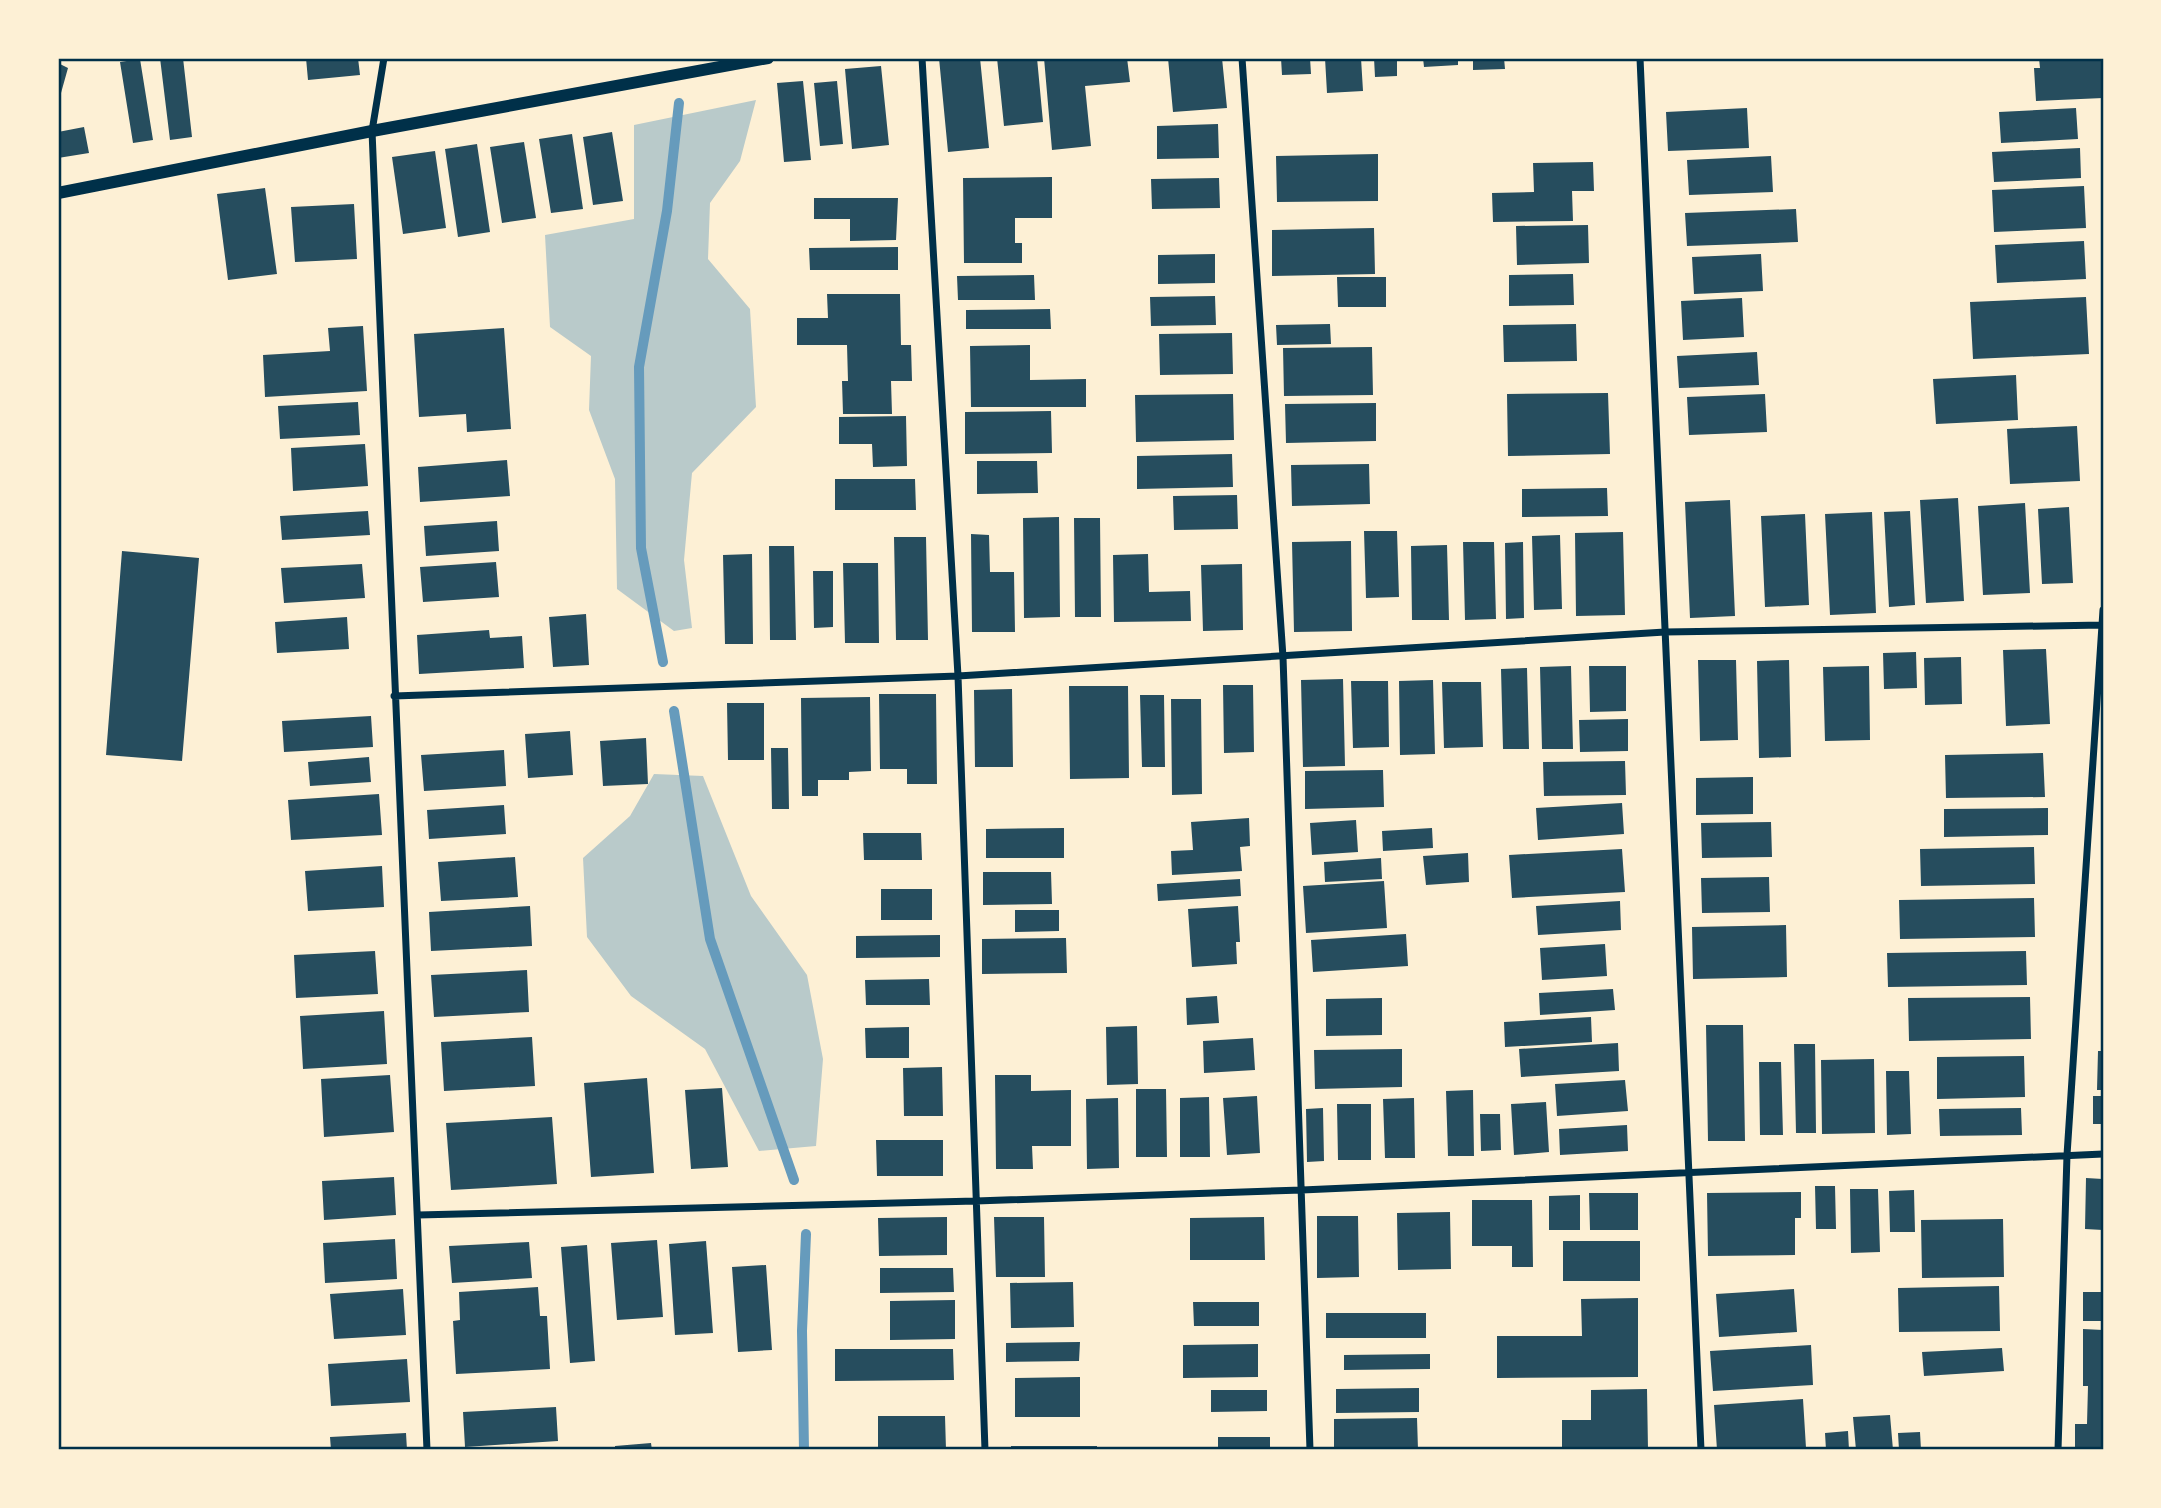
<svg xmlns="http://www.w3.org/2000/svg" width="2161" height="1508" font-family="'IBM Plex Sans',sans-serif">
<rect width="100%" height="100%" fill="#fdf0d5"/>
<path fill="#b9caca" d="M756,100L740,161L710,203L708,259L750,309L756,407L692,473L684,560L692,628L674,631L617,589L615,479L589,410L591,356L550,327L545,235L634,219V125Z
M654,774L703,776L751,896L807,975L823,1059L816,1146L759,1151L705,1049L631,996L587,937L583,858L630,816Z"/>
<g fill="none" stroke-linecap="round" stroke-linejoin="round">
<path stroke="#669bbc" stroke-width="10" d="M663,662L641,548L639,367L667,211L679,103
M674,711L710,939L794,1180
M804,1450L802,1331L806,1234"/>
</g>
<path fill="#264d5e" d="M160,58H183L192,137L170,140Z
M306,58H358L360,75L308,80Z
M939,58H980L989,148L948,152Z
M997,58H1037L1043,122L1004,126Z
M1044,58H1127L1130,82L1085,86L1091,146L1052,150Z
M1168,58H1222L1227,108L1173,112Z
M1281,58H1310L1311,74L1282,75Z
M1325,58H1361L1363,91L1327,93Z
M1374,58H1397V76L1375,77Z
M1423,58H1458V65L1424,67Z
M1473,58H1504L1505,69L1473,70Z
M2039,58H2103V98L2036,101L2034,68H2040Z
M140,59L153,140L133,143L120,62Z
M58,63L68,68L61,93L58,92Z
M881,66L889,145L852,149L845,69Z
M803,81L811,160L784,162L777,83Z
M837,81L843,144L820,146L814,83Z
M1747,108L1749,148L1668,151L1666,112Z
M2076,108L2078,139L2001,143L1999,112Z
M1218,124L1219,158L1157,159V126Z
M84,127L89,153L58,158V132Z
M612,132L623,201L593,205L583,137Z
M572,134L583,209L551,213L539,139Z
M524,142L536,218L502,223L490,147Z
M477,144L490,232L458,237L445,149Z
M2080,148L2081,178L1994,182L1992,152Z
M435,151L446,228L403,234L392,157Z
M1378,154V201L1277,202L1276,156Z
M1771,156L1773,192L1689,195L1687,160Z
M1593,162L1594,191H1572L1573,221L1493,222L1492,193L1534,192L1533,163Z
M1052,177V218H1015V243H1022V263H964L963,178Z
M1219,178L1220,208L1152,209L1151,179Z
M2084,186L2086,228L1994,232L1992,190Z
M265,188L277,274L228,280L217,194Z
M814,198H898L896,240L850,241V219H814Z
M354,204L357,259L295,262L291,207Z
M1796,209L1798,242L1687,246L1685,213Z
M1588,225L1589,263L1517,265L1516,226Z
M1374,228L1375,274L1272,276V230Z
M2084,241L2086,279L1997,283L1995,245Z
M898,247V270H810L809,248Z
M1215,254V283L1158,284V255Z
M1761,254L1763,291L1694,294L1692,257Z
M1573,274L1574,305L1509,306V275Z
M1034,275L1035,300H958L957,276Z
M1337,277H1386V307H1338Z
M827,294H900L901,345H911L912,381H891L892,414H843L842,381H848L847,345H797V318H828Z
M1215,296L1216,325L1151,326L1150,297Z
M2086,297L2089,354L1973,359L1970,302Z
M1742,298L1744,337L1683,340L1681,301Z
M1050,309L1051,329H966V310Z
M1330,324L1331,344L1277,345L1276,325Z
M1576,324L1577,361L1504,362L1503,325Z
M363,326L367,391L265,397L263,355L330,351L328,328Z
M504,328L511,429L467,432L466,414L419,417L414,334Z
M1232,333L1233,374L1160,375L1159,334Z
M1030,345V380L1086,379V407H971L970,346Z
M1372,347L1373,395L1284,396L1283,348Z
M1757,352L1759,385L1679,388L1677,356Z
M2016,375L2018,420L1936,424L1933,379Z
M1608,393L1610,454L1508,456L1507,394Z
M1233,394L1234,440L1136,442L1135,395Z
M1765,394L1767,432L1689,435L1687,397Z
M358,402L360,435L280,439L278,406Z
M1376,403V441L1286,443L1285,404Z
M1051,411L1052,453L965,454V412Z
M906,416L907,466L873,467L872,444H839V417Z
M2077,426L2080,481L2010,484L2007,429Z
M365,444L368,486L293,491L291,448Z
M1232,454L1233,487L1137,489V456Z
M507,460L510,496L420,502L418,467Z
M977,461H1037L1038,493L977,494Z
M1369,464L1370,504L1292,506L1291,465Z
M835,479H915L916,510H835Z
M1607,488L1608,516L1522,517V489Z
M1237,495L1238,529L1174,530L1173,496Z
M1958,498L1964,601L1926,603L1920,500Z
M1730,500L1735,616L1690,618L1685,502Z
M2025,503L2030,593L1983,595L1978,506Z
M2069,507L2073,583L2042,584L2038,509Z
M368,511L370,535L282,540L280,516Z
M1910,511L1915,605L1889,607L1884,512Z
M1872,512L1876,613L1830,615L1825,514Z
M1805,514L1809,605L1765,607L1761,516Z
M1059,517L1060,617L1024,618L1023,518Z
M1074,518H1100L1101,617H1075Z
M497,521L499,551L426,556L424,526Z
M1364,531H1397L1399,597L1366,598Z
M1623,532L1625,615L1576,616L1575,533Z
M971,534L989,535L990,572H1014L1015,632H972Z
M1560,535L1562,609L1534,610L1532,536Z
M894,537H926L928,640H896Z
M1351,541L1352,631L1294,632L1292,542Z
M1463,542H1494L1496,619L1465,620Z
M1523,542L1524,618L1506,619L1505,543Z
M1447,545L1449,620H1412L1411,546Z
M769,546H794L796,640H770Z
M122,551L199,558L182,761L106,755Z
M752,554L753,644H725L723,555Z
M1148,554L1149,592L1190,591L1191,621L1114,622L1113,555Z
M496,562L499,597L423,602L420,567Z
M843,563H878L879,643H845Z
M362,564L365,598L284,603L281,568Z
M1242,564L1243,630L1203,631L1201,565Z
M813,571H833V627L814,628Z
M586,614L589,665L553,667L549,617Z
M347,617L349,649L277,653L275,622Z
M489,630L490,638L522,636L524,668L419,674L417,635Z
M2046,649L2050,724L2006,726L2003,650Z
M1916,652L1917,688L1884,689L1883,653Z
M1961,657L1962,704L1925,705L1924,658Z
M1698,660H1736L1738,740L1700,741Z
M1789,660L1791,757L1759,758L1757,661Z
M1571,666L1573,749H1542L1540,667Z
M1589,666H1626V711L1590,712Z
M1869,666L1870,740L1825,741L1823,667Z
M1527,668L1529,749H1503L1501,669Z
M1343,679L1345,766L1303,767L1301,680Z
M1433,680L1435,754L1400,755L1399,681Z
M1351,681H1388L1389,747L1353,748Z
M1442,682H1481L1483,747L1444,748Z
M1223,685H1253L1254,752L1224,753Z
M1069,686H1128L1129,778L1070,779Z
M1012,689L1013,767H975L974,690Z
M879,694H936L937,784H907V769H880Z
M1140,695H1164L1165,767H1142Z
M870,697L871,771L849,772V780H818V796H802L801,698Z
M1171,699H1201L1202,794L1172,795Z
M727,703H764V760H728Z
M371,716L373,747L284,752L282,721Z
M1628,719V751L1580,752L1579,720Z
M570,731L573,775L528,778L525,734Z
M646,738L648,784L603,786L600,741Z
M771,748H788L789,809H772Z
M504,750L506,786L424,791L421,755Z
M2043,753L2045,797L1946,798L1945,755Z
M369,757L371,782L310,786L308,762Z
M1625,761L1626,795L1544,796L1543,762Z
M1383,770L1384,807L1305,809V771Z
M1753,777V814L1696,815V778Z
M379,794L382,835L291,840L288,800Z
M1622,803L1624,834L1538,840L1536,808Z
M504,805L506,834L429,839L427,810Z
M2048,808V835L1944,837V809Z
M1249,818L1250,846L1240,847L1242,871L1172,875L1171,851L1193,850L1191,822Z
M1356,820L1358,852L1312,855L1310,823Z
M1771,822L1772,857L1702,858L1701,823Z
M1064,828V858H986V829Z
M1432,828L1433,848L1383,851L1382,831Z
M863,833H921L922,860H864Z
M2034,847L2035,884L1921,886L1920,849Z
M1622,849L1625,892L1512,898L1509,855Z
M1468,853L1469,882L1426,885L1423,856Z
M515,857L518,897L441,901L438,862Z
M1381,858L1382,879L1325,882L1324,862Z
M382,866L384,907L308,911L305,871Z
M983,872H1051L1052,904L983,905Z
M1769,877L1770,912L1702,913L1701,878Z
M1240,879L1241,896L1158,901L1157,884Z
M1384,881L1387,928L1306,933L1303,886Z
M881,889H932V920H881Z
M2034,898L2035,937L1900,939L1899,900Z
M1620,901L1621,930L1538,935L1536,906Z
M530,906L532,946L431,951L429,912Z
M1238,906L1240,942H1236L1237,964L1192,967L1188,909Z
M1015,910H1059V931L1015,932Z
M1786,925L1787,977L1693,979L1692,927Z
M1406,934L1408,966L1313,972L1311,940Z
M940,935V957L856,958V936Z
M1066,938L1067,973L982,974V939Z
M1605,944L1607,976L1542,980L1540,948Z
M375,951L378,994L296,998L294,955Z
M2026,951L2027,985L1888,987L1887,953Z
M527,970L529,1012L434,1017L431,975Z
M929,979L930,1005H866L865,980Z
M1613,989L1615,1010L1540,1015L1539,993Z
M1217,996L1219,1023L1187,1025L1186,998Z
M2030,997L2031,1039L1909,1041L1908,998Z
M1382,998V1035L1326,1036V999Z
M384,1011L387,1064L303,1069L300,1016Z
M1591,1017L1592,1042L1505,1047L1504,1022Z
M1706,1025H1743L1745,1141H1708Z
M1137,1026L1138,1084L1107,1085L1106,1027Z
M909,1027V1058H866L865,1028Z
M532,1037L535,1086L444,1091L441,1042Z
M1253,1038L1255,1070L1204,1073L1203,1041Z
M1618,1043L1619,1071L1521,1077L1519,1049Z
M1794,1044H1815L1816,1133H1796Z
M1402,1049V1087L1315,1089L1314,1050Z
M2098,1051H2103V1090H2097Z
M2024,1056L2025,1097L1937,1099V1057Z
M1874,1059L1875,1133L1822,1134L1821,1060Z
M1759,1062H1781L1783,1135H1760Z
M942,1067L943,1116H904L903,1068Z
M1886,1071H1909L1911,1134L1887,1135Z
M390,1075L394,1132L324,1137L321,1079Z
M995,1075H1031V1091L1071,1090V1146H1032L1033,1169H996Z
M647,1078L654,1173L591,1177L584,1083Z
M1625,1080L1628,1111L1557,1116L1555,1084Z
M722,1088L728,1167L691,1169L685,1090Z
M1136,1089H1166L1167,1157H1136Z
M1473,1090L1474,1156H1448L1446,1091Z
M1257,1096L1260,1153L1227,1155L1223,1098Z
M2093,1096H2103V1124H2093Z
M1209,1097L1210,1157H1180V1098Z
M1118,1098L1119,1168L1087,1169L1086,1099Z
M1414,1098L1415,1158H1385L1383,1099Z
M1546,1102L1549,1152L1514,1155L1511,1104Z
M1337,1104H1371V1160H1338Z
M1323,1108L1324,1161L1307,1162L1306,1109Z
M2021,1108L2022,1135L1940,1136L1939,1109Z
M1480,1114H1500L1501,1150L1481,1151Z
M552,1117L557,1184L451,1190L446,1123Z
M1627,1125L1628,1151L1560,1155L1559,1129Z
M876,1140H943V1176H877Z
M394,1177L396,1215L324,1220L322,1181Z
M2086,1178L2103,1179V1230L2085,1229Z
M1815,1186H1835L1836,1229H1816Z
M1850,1189H1878L1880,1252L1851,1253Z
M1914,1190L1915,1232H1890L1889,1191Z
M1801,1192V1218H1795V1255L1708,1256L1707,1193Z
M1589,1193H1638V1230H1590Z
M1580,1195V1230H1549V1196Z
M1472,1200H1532L1533,1267H1512V1246H1472Z
M1450,1212L1451,1269L1398,1270L1397,1213Z
M1317,1216H1358L1359,1277L1317,1278Z
M947,1217V1255L879,1256L878,1218Z
M994,1217H1044L1045,1277H996Z
M1264,1217L1265,1260H1190V1218Z
M2003,1219L2004,1277L1922,1278L1921,1220Z
M395,1239L397,1279L325,1283L323,1243Z
M657,1240L663,1317L617,1320L611,1243Z
M706,1241L713,1333L675,1335L669,1244Z
M1563,1241H1640V1281H1563Z
M529,1242L532,1278L452,1283L449,1246Z
M587,1245L595,1361L570,1363L561,1247Z
M766,1265L772,1350L738,1352L732,1267Z
M880,1268H953L954,1292L880,1293Z
M1073,1282L1074,1327L1011,1328L1010,1283Z
M1999,1286L2000,1331L1899,1332L1898,1288Z
M538,1287L540,1316H547L550,1369L456,1374L453,1321L460,1320L459,1292Z
M403,1289L406,1335L334,1339L330,1294Z
M1794,1289L1797,1332L1719,1337L1716,1294Z
M2083,1292H2103V1321H2083Z
M1638,1298V1377L1497,1378V1336H1582L1581,1299Z
M955,1300V1339L890,1340V1301Z
M1193,1302H1259V1326H1194Z
M1326,1313H1426V1338H1326Z
M2083,1329L2103,1330V1450H2075V1424H2087L2088,1386H2083Z
M1080,1342L1079,1361L1006,1362V1343Z
M1258,1344V1377L1183,1378V1345Z
M1811,1345L1813,1385L1713,1391L1710,1351Z
M2002,1348L2004,1371L1924,1376L1922,1352Z
M835,1349H953L954,1380L835,1381Z
M1430,1354V1369L1344,1370V1355Z
M407,1359L410,1402L331,1406L328,1364Z
M1080,1377V1417H1015V1378Z
M1419,1388V1412L1336,1413V1389Z
M1647,1389L1648,1450H1562V1420H1591V1390Z
M1211,1390H1267V1411L1211,1412Z
M1803,1399L1806,1448L1717,1450L1714,1405Z
M556,1407L558,1441L465,1447L463,1412Z
M1890,1415L1893,1450H1856L1853,1417Z
M878,1416H945L946,1450H878Z
M1417,1418L1418,1450H1334V1419Z
M1848,1431L1849,1450H1826L1825,1433Z
M1920,1432L1921,1450H1899L1898,1433Z
M406,1433L407,1450H331L330,1437Z
M1218,1437H1270V1450H1218Z
M651,1443L652,1450H615V1446Z
M1011,1446H1097V1450H1011Z"/>
<g fill="none" stroke-linecap="round" stroke-linejoin="round">
<path stroke="#003049" stroke-width="7" d="M384,58L372,131L427,1450
M922,58L958,676L985,1450
M1242,58L1283,657L1310,1450
M1640,58L1701,1450
M394,696L958,676L1665,632L2103,625
M418,1215L976,1201L1302,1190L2103,1154
M2058,1450L2067,1155L2103,610"/>
<path stroke="#003049" stroke-width="12" d="M58,193L372,131L768,58"/>
</g>
<rect width="2161" height="1508" fill="none" stroke="#fdf0d5" stroke-width="119"/>
<rect x="60" y="60" width="2042" height="1388" fill="none" stroke="#003049" stroke-width="2.5"/>
</svg>
